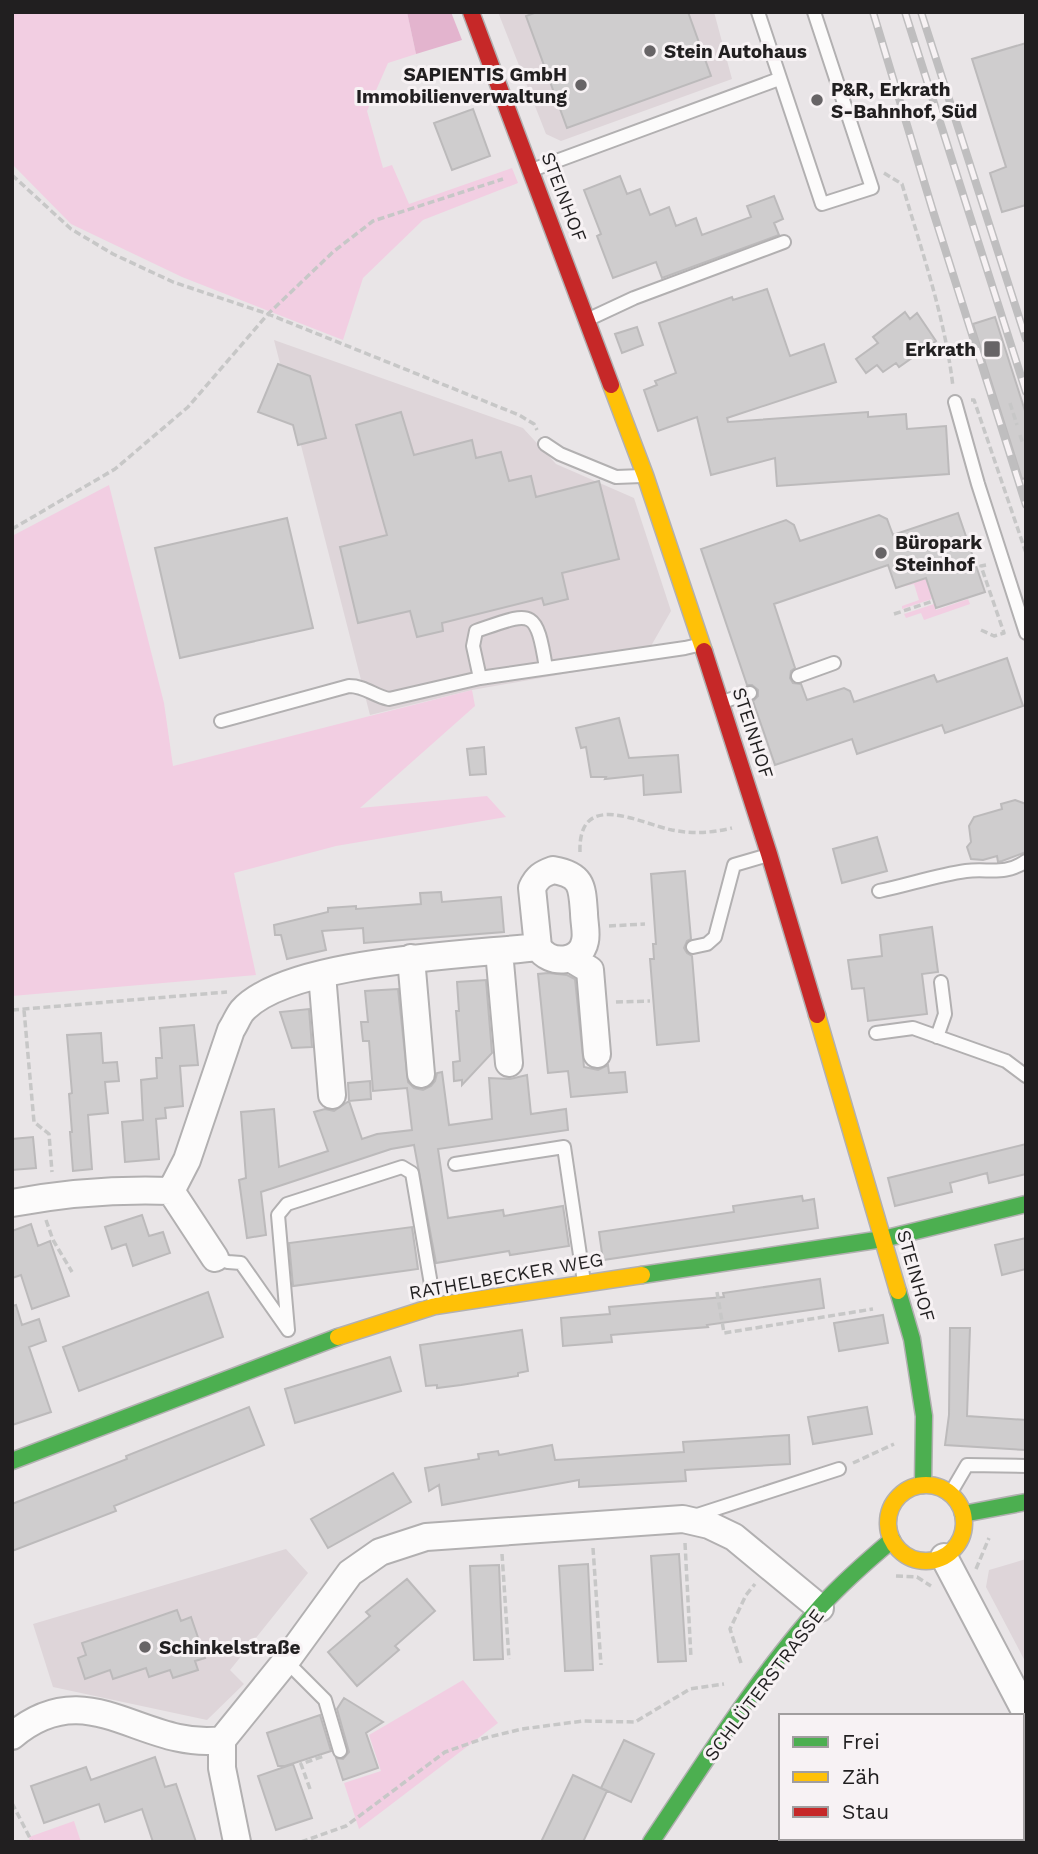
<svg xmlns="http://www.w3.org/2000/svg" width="1038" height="1854" font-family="'Work Sans',sans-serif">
<rect width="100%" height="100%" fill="#e9e5e7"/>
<path fill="#ded5d9" d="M498,12H714L732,79L561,141L546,134Z
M274,340L523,428L556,464L634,498L671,611L643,660L472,690L370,715Z
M286,1549L308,1573L230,1670L244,1684L207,1720L53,1687L33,1624Z
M1026,1559V1663L986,1587L989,1570Z"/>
<path fill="#f2cee2" d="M12,12H407L416,54L388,63L367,111L383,168L392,165L409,204L512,168L518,183L423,220L363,278L343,340L182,277L71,224L12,164Z
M109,485L164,703L173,766L472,690L475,706L360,808L487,796L506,817L336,846L234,873L256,975L12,996V536Z
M926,578L932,599L902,609V606L919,600L914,584L896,588Z
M968,599L970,604L924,620L921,613L906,618L904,614L934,604L936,610Z
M463,1680L498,1723L359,1829L344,1783L381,1771L369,1735Z
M74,1821L81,1842H30L29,1837Z"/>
<path fill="#e3b4ce" d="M407,12H451L462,40L416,54Z"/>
<path fill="#cfcdce" stroke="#bcbabb" stroke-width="2" d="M537,12H688L711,76L567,128L526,16Z
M1026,43V205L1002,212L990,173L1006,167L972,59Z
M473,109L490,156L452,170L434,123Z
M620,176L627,194L640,189L650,215L669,207L676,226L696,218L702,235L751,217L747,206L774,196L783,219L774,223L779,235L662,278L656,262L613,278L597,236L601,234L584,190Z
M767,289L790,356L824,344L836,382L727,418L728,422L868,412V417L906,414L907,429L946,426L949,474L777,486L775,458L711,475L697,417L658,431L644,390L657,385L655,381L676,373L659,323L732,297L733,300Z
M905,312L910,319L917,313L936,341L899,367L896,363L883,372L877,365L866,373L856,359L878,343L873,337Z
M995,317L1026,414V478L1022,479L973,324Z
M637,327L643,345L622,353L615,334Z
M278,364L310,376L326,438L298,445L293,425L258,412Z
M401,412L414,455L472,440L476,458L501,452L509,481L531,476L536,497L599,481L619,559L562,573L568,599L544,605L542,598L442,623L443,631L417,637L410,611L358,623L340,547L387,535L356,425Z
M958,513L985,592L936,608L926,578L896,588L888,565L774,604L795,668L791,671L790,678L793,683L801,684L807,700L844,688L850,691L854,702L934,675L937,682L1007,658L1023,706L945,733L942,725L857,754L852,739L775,765L753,701L758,696V690L752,685H747L701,549L786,520L794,525L800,541L879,515L887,519L893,535Z
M287,518L313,628L180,658L155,548Z
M619,718L629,758L678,755L681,792L644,795L643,775L605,779L606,777H591L586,747L581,748L576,728Z
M484,747L486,774L470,775L467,749Z
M1015,800L1026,804V852L1002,861L998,862L997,856L983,860L971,859L967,847L971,842L969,826L974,817L1002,809L1001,804Z
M877,837L887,871L842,883L833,849Z
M685,871L691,939L687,941L684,948L687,953L692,956L699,1041L657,1045L650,959H654L653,944H656L651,874Z
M441,892L442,902L501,897L504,932L364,943L363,928L322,931L326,950L287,959L281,935H275L274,925L328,912V908L356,906V909L421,904L420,893Z
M932,927L938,972L922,974L927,1014L868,1021L864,988L852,989L848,960L882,956L880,935Z
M548,973L567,975L575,979L584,1067L598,1070L608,1065L609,1073L625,1072L627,1092L571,1097L568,1071L548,1073L538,974Z
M486,980L492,1053L462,1085V1080L454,1081L453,1062L460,1061L456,1011H459L457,982Z
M398,989L408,1082L414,1088L423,1090L431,1086L435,1081L437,1073L442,1072L449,1125L492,1119L489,1078L510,1079L527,1075L531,1114L566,1109L568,1130L438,1149L448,1218L503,1210L504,1216L563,1206L569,1246L510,1255L509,1251L436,1263L414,1145L391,1149L261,1192L266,1235L247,1238L239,1180L246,1178L241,1112L274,1109L279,1167L328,1151L314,1112L325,1109L334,1111L349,1101L362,1139L377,1134L412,1130L407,1088L373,1091L369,1041H363L362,1032L361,1022H368L365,991Z
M309,1009L312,1047L292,1048L280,1012Z
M194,1025L198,1065L180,1066L183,1106L165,1108L166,1118L156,1119L159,1159L125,1162L122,1122L143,1120L141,1080L157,1078L156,1058H162L160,1028Z
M101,1033L103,1063L117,1062L119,1081L105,1082L108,1113L88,1115L92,1169L73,1171L70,1132H72L69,1094L72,1093L67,1035Z
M370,1081L371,1099L349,1101L348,1083Z
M33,1137L36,1168L12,1170V1139Z
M1026,1144V1174L989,1183L987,1173L950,1183L952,1192L895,1206L888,1178Z
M802,1196L803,1201L814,1199L818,1228L603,1260L599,1232L734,1212L733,1206Z
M142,1215L149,1236L163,1232L170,1253L133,1266L126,1244L112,1249L105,1227Z
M31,1224L38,1246L50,1241L69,1296L32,1309L21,1275L12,1278V1231Z
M412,1227L418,1269L293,1286L289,1243Z
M1026,1238V1269L1002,1275L995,1245Z
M820,1279L824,1308L707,1325L708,1327L611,1335L612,1342L563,1346L561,1318L610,1314L609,1307L724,1297L723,1293Z
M208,1292L223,1337L79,1391L63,1347Z
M16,1305L22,1325L39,1319L46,1341L29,1347L51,1412L12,1425V1306Z
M883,1315L888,1343L839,1351L834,1323Z
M950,1328H970L967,1416L1026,1420V1450L945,1445L949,1415Z
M522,1330L528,1371L518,1373V1376L461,1385L437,1388V1385L426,1386L420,1345Z
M390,1357L401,1391L295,1423L285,1389Z
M249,1407L264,1445L114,1506L116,1511L12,1551V1504L127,1459L126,1456Z
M867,1407L872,1434L813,1444L808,1417Z
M789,1435L790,1464L685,1470L686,1481L579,1487V1480L442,1505L439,1485L429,1491L425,1468L479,1459L478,1454L498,1451L499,1455L552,1445L555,1460L684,1452L683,1442Z
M393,1473L411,1502L328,1548L311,1519Z
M679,1554L686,1661L658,1662L651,1556Z
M588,1564L593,1670L565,1671L559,1566Z
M499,1565L503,1659L474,1660L470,1566Z
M407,1579L435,1611L395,1646L399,1650L357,1686L328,1652L370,1616L366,1612Z
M177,1610L181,1621L191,1617L205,1658L195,1661L198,1670L173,1678L170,1670L149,1677L146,1668L113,1679L110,1670L85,1679L78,1658L86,1655L82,1643Z
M344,1698L383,1722L366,1733L378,1768L343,1780L336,1758L343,1759L349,1752L337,1709Z
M320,1715L331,1751L285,1766H278L267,1733Z
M624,1740L654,1754L631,1802L601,1788Z
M155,1757L165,1787L176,1784L196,1842H153L142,1809L105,1822L99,1804L44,1823L31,1786L86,1767L91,1780Z
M293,1764L312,1818L276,1830L258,1776Z
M573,1775L607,1791L583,1842H541Z"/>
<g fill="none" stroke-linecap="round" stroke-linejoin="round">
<g stroke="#b2b0b1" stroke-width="16">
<path id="lane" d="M758,12L822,204L872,188L814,12
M532,170L779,79
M589,319L634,298L784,242
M955,402L978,484L1026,633
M545,444L560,454L616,477L642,476
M798,676L834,663
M480,678L473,646L476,631C532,612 536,606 546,668
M725,701L750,693
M221,721L349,686C365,686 374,696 389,699L480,678L685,648L698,645
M879,891C908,885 937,875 966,871C988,868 1005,876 1026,861
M693,947L707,944L715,937L734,865L765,856
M876,1033L913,1028L1006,1061L1026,1076
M937,1037L945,1014L941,982
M455,1164L564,1147L584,1282
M215,1258L228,1262L241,1263L288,1330
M288,1330L278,1215L287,1204L402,1167L412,1173L434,1302
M950,1494L967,1465L1026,1466
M694,1516L839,1469
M286,1661L325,1700L340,1751"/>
</g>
<g stroke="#b2b0b1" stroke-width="30">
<path id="street" d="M553,870C583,875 582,887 584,913C584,922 587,933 585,941C581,963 550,966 538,947L532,888C537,877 542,874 553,870Z
M499,951L509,1063
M411,958L421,1074
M570,958L590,970L597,1054
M322,974L332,1095
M171,1191L215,1258
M12,1203C66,1193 117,1189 171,1191L187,1160L231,1030C235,1024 238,1016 242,1011C287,960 470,955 538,947
M944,1557L1023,1707
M12,1736C89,1671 142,1751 222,1740
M237,1842L222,1768V1740L286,1661L350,1573L380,1552L426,1537L683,1519L709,1525L734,1537L820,1608"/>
</g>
<g stroke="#b2b0b1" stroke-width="19">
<path id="fast" d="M642,1275L883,1239L1026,1204
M898,1291L912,1339L924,1416L923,1485
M12,1461L338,1337
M963,1514L1026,1502
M651,1842C705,1762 756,1679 821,1606C843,1582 867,1561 892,1540"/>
</g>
<g stroke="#b2b0b1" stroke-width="19">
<path id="slow" d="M611,385L645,475L704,651
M817,1015L898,1291
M338,1337L435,1306L642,1275
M888 1523a38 38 0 1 1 76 0a38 38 0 1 1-76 0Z"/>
</g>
<g stroke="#b2b0b1" stroke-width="19">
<path id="jam" d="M471,12L611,385
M704,651L769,854L817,1015"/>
</g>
<path stroke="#c7c7c7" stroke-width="3.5" stroke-dasharray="7 3.5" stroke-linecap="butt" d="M884,173L902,184C922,252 945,317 953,387
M12,175L71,229L113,254L173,282L268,314L519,415L534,424L537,430
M971,400H974L1026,553
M1010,403L1017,425
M1020,435L1023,444
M12,529L115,469L188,407L268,314L333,252L373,221L503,179
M894,614L933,601
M981,630L994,636L1004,633L981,566L986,565
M580,852C578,789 639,823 672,830C693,834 711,833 732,828
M609,926L645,924
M616,1002L650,1001
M12,1010L227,992
M24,1010L34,1122L49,1134L52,1172
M46,1220L53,1240L72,1272
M717,1292L724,1333L873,1309
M853,1463L894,1444
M685,1543L691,1658
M593,1548L601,1665
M502,1554L509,1659
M976,1569L989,1538
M896,1576L917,1577L931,1586
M741,1663L730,1629L746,1595L755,1584
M310,1789L301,1764L324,1756
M12,1803L32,1842
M301,1842L346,1826L445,1752L485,1738L522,1729L583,1721L635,1722L690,1689L724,1684"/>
<use href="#lane" stroke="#fcfbfb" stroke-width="12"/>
<use href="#street" stroke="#fcfbfb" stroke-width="26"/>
<use href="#fast" stroke="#4caf50" stroke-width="16"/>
<use href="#slow" stroke="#ffc107" stroke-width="16"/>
<use href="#jam" stroke="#c62828" stroke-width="16"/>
<g stroke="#bfbebf" stroke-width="8">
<path id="rail" d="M873,12L932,208L1026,505
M905,12L1026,392
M921,12L1026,339"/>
</g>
<use href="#rail" stroke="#f7f2f4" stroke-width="5" stroke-dasharray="16" stroke-linecap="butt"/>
</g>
<g fill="#676466" stroke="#f7f2f4" stroke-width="2.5">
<circle cx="650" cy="51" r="7"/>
<circle cx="581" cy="85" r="7"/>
<circle cx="817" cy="100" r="7"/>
<rect x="983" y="340" width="18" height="18" rx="3.5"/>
<circle cx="881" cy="553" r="7"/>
<circle cx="145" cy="1647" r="7"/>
</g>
<g text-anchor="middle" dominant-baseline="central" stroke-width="6" stroke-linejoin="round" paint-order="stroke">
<g font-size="19" font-weight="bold" fill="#211f20" stroke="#f7f2f4" text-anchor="start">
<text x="664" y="51">Stein Autohaus</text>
<text x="567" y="74" text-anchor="end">SAPIENTIS GmbH<tspan x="567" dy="22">Immobilienverwaltung</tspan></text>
<text x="831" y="89">P&amp;R, Erkrath<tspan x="831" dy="22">S-Bahnhof, Süd</tspan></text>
<text x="976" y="349" text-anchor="end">Erkrath</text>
<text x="895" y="542">Büropark<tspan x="895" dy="22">Steinhof</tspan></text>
<text x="159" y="1647">Schinkelstraße</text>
</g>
<g font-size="19" fill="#211f20" stroke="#f7f2f4">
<text transform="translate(564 197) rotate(69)">STEINHOF</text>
<text transform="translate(753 733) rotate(72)">STEINHOF</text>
<text transform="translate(506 1276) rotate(-10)">RATHELBECKER WEG</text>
<text transform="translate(916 1276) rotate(74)">STEINHOF</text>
<text transform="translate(764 1685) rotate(-53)">SCHLÜTERSTRASSE</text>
</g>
</g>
<rect width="1038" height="1854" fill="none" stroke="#211f20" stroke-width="28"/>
<rect x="779" y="1714" width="245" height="126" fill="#f7f2f4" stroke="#a19e9f" stroke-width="2"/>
<rect x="793" y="1737" width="35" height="10" fill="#4caf50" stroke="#a19e9f" stroke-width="2"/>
<text x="842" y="1749" font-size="21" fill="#211f20">Frei</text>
<rect x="793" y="1772" width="35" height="10" fill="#ffc107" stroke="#a19e9f" stroke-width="2"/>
<text x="842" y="1784" font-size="21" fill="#211f20">Zäh</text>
<rect x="793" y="1807" width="35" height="10" fill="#c62828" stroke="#a19e9f" stroke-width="2"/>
<text x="842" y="1819" font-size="21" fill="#211f20">Stau</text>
</svg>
